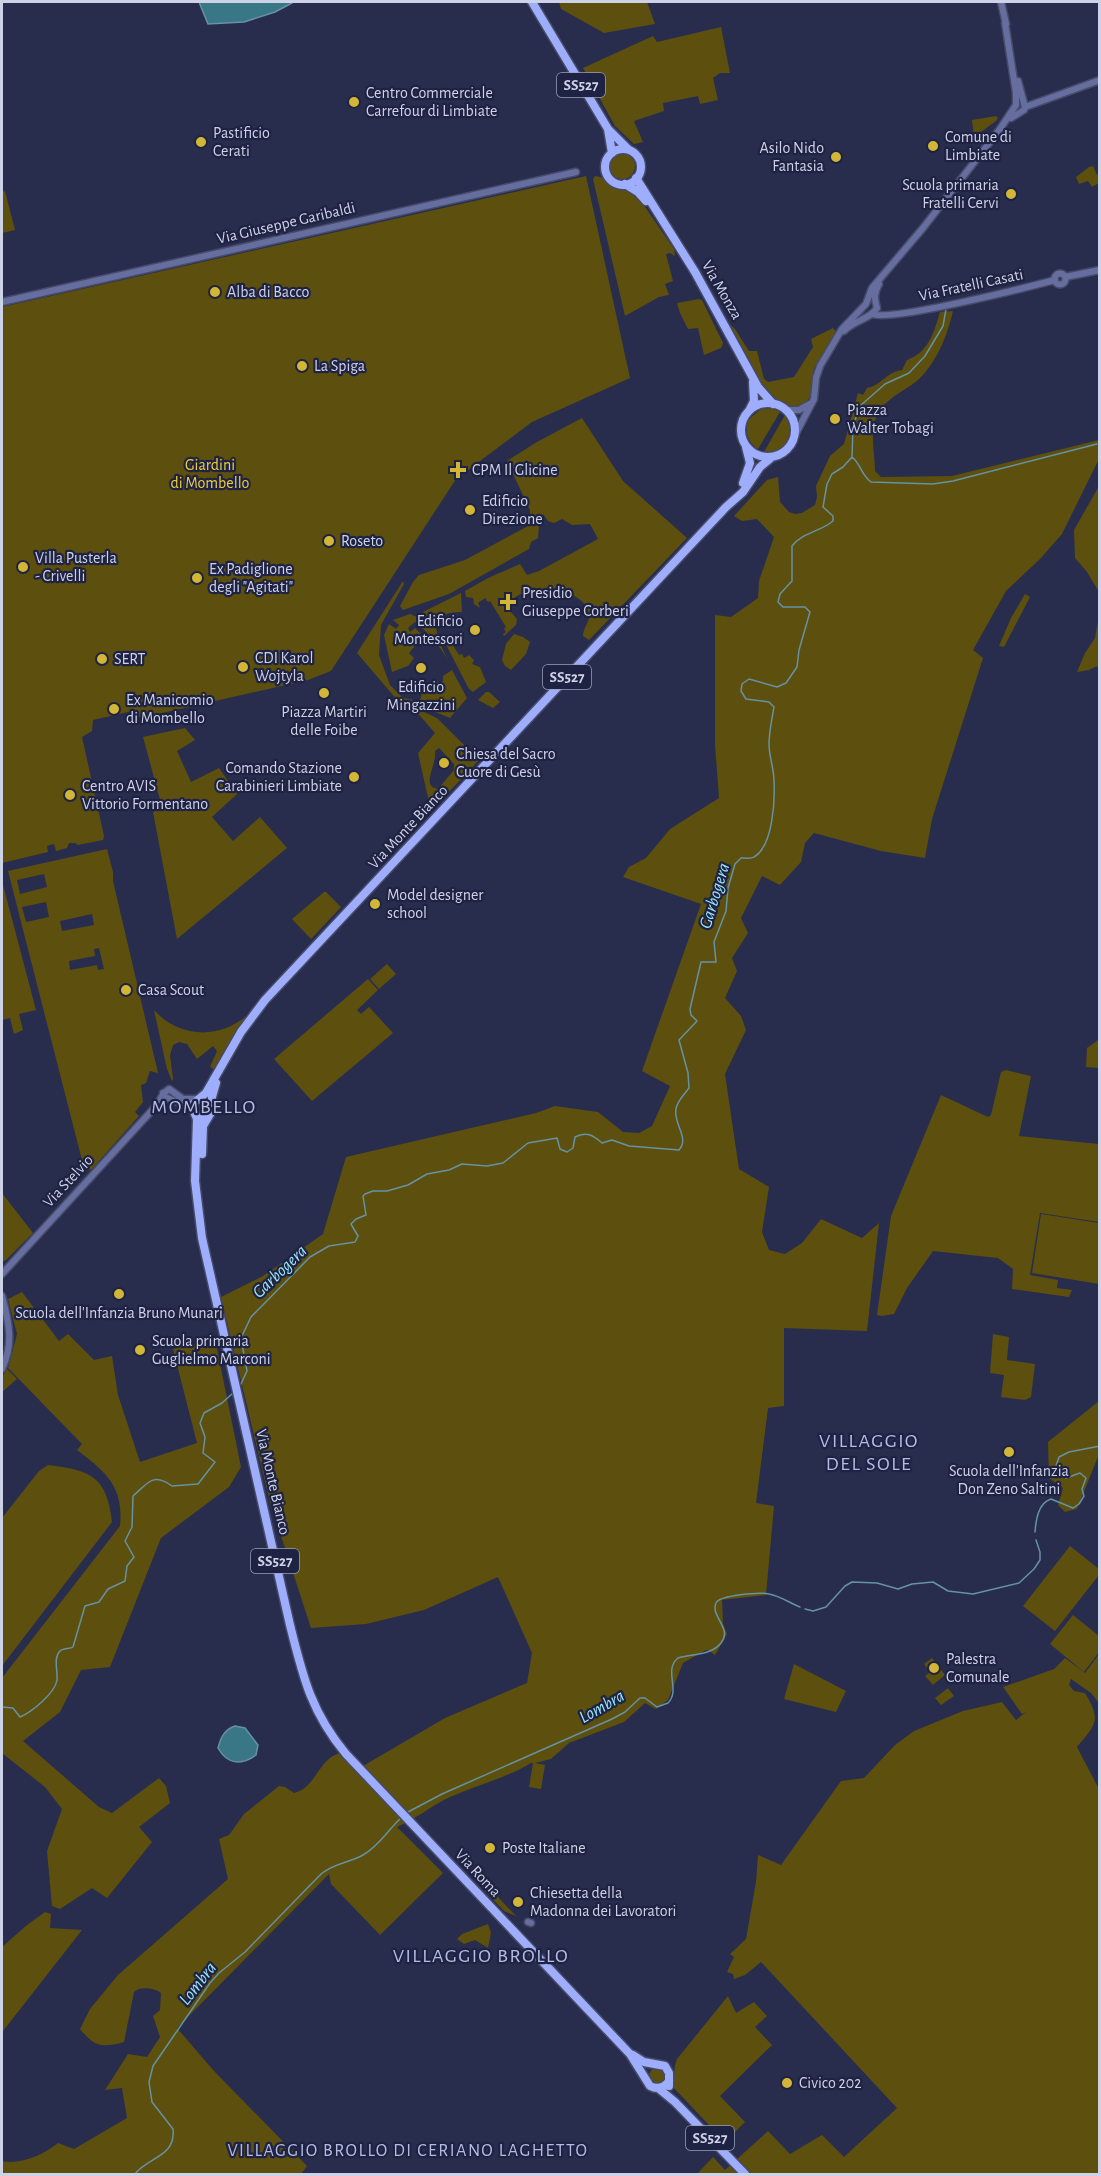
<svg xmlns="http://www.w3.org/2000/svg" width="1101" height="2176" font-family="'Alegreya Sans',sans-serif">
<rect width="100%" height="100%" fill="#282d4e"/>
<path fill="#5d4f0d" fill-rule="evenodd" d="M559,2H647L655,24L604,33L561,9Z
M721,27L730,73H720L713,78L718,100L700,104L698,96L663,103L664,111L634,121L643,142L634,144L615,126L583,68L653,36L657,42Z
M996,116L998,118L996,121L974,137L972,120Z
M609 166a13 13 0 1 1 26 0a13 13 0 1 1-26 0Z
M1093,166L1097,175L1099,174V183L1092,187L1088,181L1079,184L1076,177L1089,167Z
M586,176L630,378L532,422L456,479L331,671L308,680L140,718L137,710L93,720L92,731L82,737L104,836L103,840L78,845L75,843H69L67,848L56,851L54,844L47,846L48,852L2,863V307Z
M595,176L604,178L614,186L630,192L641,201L674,249L675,256L670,253L666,254L673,281L665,284L669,295L659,297L625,316L593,179Z
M5,191L15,230L2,233V192Z
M699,299L702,300L723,343L721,348L704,355L698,328L688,329L680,313L677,303Z
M953,311C947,336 937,362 918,380C901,394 878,401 874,425C871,439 875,457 875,471L881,477L952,476L1099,440V459L1062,534L1040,559L1006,591L973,650L983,658L932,819L925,858L881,851L814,833L805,843L801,862L780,885L762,876L741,918L748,933L732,958L737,971L725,998L741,1016L746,1030L725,1074L739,1169L769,1187L762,1232L769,1250L785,1254L802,1243L821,1219L862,1238L879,1223L867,1331L784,1328V1406L768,1408L756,1503L774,1506L766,1595L722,1600L723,1624L727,1634L715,1655L708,1650L704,1651L683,1663L668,1700L656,1709L645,1703L624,1722L569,1743L551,1759L535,1763L545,1765L541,1789L529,1787L533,1763H531C506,1778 477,1785 450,1797C431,1806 416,1819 397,1827L443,1873L380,1935L331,1884L329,1874L177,2028L214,2071L307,2166L301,2174H67L65,2173L2,2174V2161C21,2165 43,2155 58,2143L74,2149L127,2118L122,2088L105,2090L128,2054L147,2057L160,2037L153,2016L160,2010L161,1993C155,1988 140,1986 134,1992L124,2042C101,2048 95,2047 80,2029L90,2009L118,1975L228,1879L219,1839L229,1835L244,1814L279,1786L285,1787L294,1793C316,1788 318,1759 340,1753L347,1760L354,1756L363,1766L445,1718L527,1683L532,1653L498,1577L424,1610L366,1624L311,1628L270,1502L221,1297L263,1276L323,1234L346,1157L536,1113L555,1106L598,1112L623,1132L639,1133L652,1126L670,1086L642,1071L701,904L623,877L629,867L646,858L670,829L719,798L715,745V615L731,617L758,598L759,581L774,537L757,519L742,521L734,516L767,480L778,477L780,502L789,512L795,514L802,513L815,505L817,497L816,486L830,456L844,444L858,393L863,395L867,388C882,385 886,372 902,370L907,360C929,352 934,332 940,312Z
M726,321L735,329L749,351H757L764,379L768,382L794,377L813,347L811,339L833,328L837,333L814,368L810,397L805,404L791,407L772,397L760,385L749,359Z
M772,408L780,412L758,449C747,442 745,432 748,420L761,409Z
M785,415C796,433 786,454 764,452Z
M582,418L623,481L687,538L589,640L583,636C583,628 590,622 589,614C584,585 522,581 509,604L510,611L517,619L516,625L504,636L503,634L506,632L504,629L506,627L490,601L488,602L485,598L478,603L480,608L474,604L473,598L466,597L465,591L488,578L520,564L527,575L539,571L598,539L590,524L572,525L562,519L554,523L548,521L543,514L539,525L538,538L531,542L529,549L449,594L403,610L400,606L413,582L419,575L465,560L530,525V510L507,461L537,442Z
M1099,486V592L1087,572L1075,558L1074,530Z
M403,581L404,584L381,625L379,655L390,685L403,698L413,700L426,713L437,718L479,760L431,811L418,753L435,733L414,709L404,708L357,653ZM439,748L454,764V770L438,789C420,787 437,765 435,751Z
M461,593L462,612C423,612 437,637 448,660C439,645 429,633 415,622L408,628L410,632L415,628L423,636L409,653L414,658L408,666L392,672L384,635L389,624L396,629L399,625L393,620L410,614L419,618L423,612Z
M1025,594L1030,597L1004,647L999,646L1011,618Z
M1099,616V669L1097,666L1089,670L1077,672L1085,653L1095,638Z
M514,634L523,637L530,642L526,654L511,670L505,666L502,660L506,644Z
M447,636L459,655L462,654L464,658L469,655L474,660L472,664L480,667L486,682L473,692L469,689L442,637Z
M452,670L467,698L450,718L430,710L420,700L422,693L437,681L440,683L443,681V676Z
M486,692H489L500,702L493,708L478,700Z
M185,728L195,740L177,751L191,782L219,768L237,794L212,817L233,841L260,817L287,848L177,939L153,812L162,807L143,737Z
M107,849L113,872V881L158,1073L150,1071L146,1083L141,1085L143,1102L135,1112L139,1116L92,1169L86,1171L84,1168L8,871ZM44,874L47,887L20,894L17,880ZM46,902L49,917L26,922L22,907ZM92,914L94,925L62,931L60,921ZM99,948L104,969L98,970L97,965L70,970L69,961L95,956L94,949Z
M2,881L36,1010L19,1014L23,1030L14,1034L10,1018L2,1020Z
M324,892H326L341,907L311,939L292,919Z
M387,964L396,974L379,989L370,979Z
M368,979L378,990L357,1010L361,1014L369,1007L393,1033L312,1101L274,1059Z
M154,1010C181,1040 223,1039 251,1012L215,1070L210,1067L217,1051L213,1046L197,1059L187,1044L179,1042L173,1045L170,1055L173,1079L172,1081L167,1069Z
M1098,1040H1099V1068L1086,1067L1087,1048Z
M1006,1070L1031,1076L1019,1136L1099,1144V1222L1040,1213L1030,1275L1058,1280L1057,1288L1072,1290L1069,1297L1012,1289L1013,1269L998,1258L933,1251L907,1288L894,1314L882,1316L877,1315L891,1216L941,1095L988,1117L991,1115L1001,1072Z
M2,1193L33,1233L6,1260L2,1262Z
M1041,1214L1099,1223V1284L1032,1273Z
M22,1292L59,1341L68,1334L94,1360L112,1356L118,1395L140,1462L197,1443L173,1349L215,1339L241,1467L229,1487L161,1538L110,1667L81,1670L60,1712L23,1741L99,1807L112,1813L159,1778L166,1786L170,1803L139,1827L152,1842L107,1898L92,1888L60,1909L52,1906L47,1851L62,1809L45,1787L2,1753V1678L120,1526C124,1487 106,1472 77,1450L82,1444L8,1368L17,1334L8,1299Z
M993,1334L1009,1337L1007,1360L1035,1364L1031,1397L1025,1400L1001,1397L1004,1375L990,1373Z
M7,1369L17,1379L2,1392V1377Z
M1099,1401V1454L1077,1509L1065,1512L1058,1505L1063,1488L1049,1478L1048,1442Z
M48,1465C90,1470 107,1476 112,1522L2,1666V1518L39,1471Z
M1070,1546L1099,1569V1575L1055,1631L1023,1606Z
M1073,1615L1099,1636V1652L1084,1672L1050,1644Z
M1099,1654V1703L1091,1693L1071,1679L1069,1685L1074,1691L1085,1693C1101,1720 1097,1723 1077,1747L1099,1789V2174H697L713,2157L725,2170L768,2131L790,2154L822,2135L844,2157L897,2108L761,1962L745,1975L734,1979L733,1974L727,1972L734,1957L730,1954L746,1939L756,1882L758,1855L781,1865L841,1781L864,1778L895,1745L914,1731L963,1711L1002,1702L1016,1720L1026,1712L1022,1714L1003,1687L1054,1669L1065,1658L1085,1673Z
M932,1658L945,1675L933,1685L925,1676L930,1672L924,1664Z
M794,1664L846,1691L836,1712L784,1699Z
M948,1688L954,1696L941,1705L935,1698Z
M484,1890L496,1893V1895L516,1916L504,1911Z
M45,1912L51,1914L50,1928L82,1930L3,2031L2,2029V1947L27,1925Z
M488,1924L491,1933L488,1948L475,1940L464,1944L457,1939L462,1934Z
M728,1996L736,2013L754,2002L767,2016L755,2027L772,2045L720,2096L745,2122L725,2142L673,2087L675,2065L677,2059Z
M649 2076a8 8 0 1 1 16 0a8 8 0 1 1-16 0Z"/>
<path fill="#397787" stroke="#6592a4" stroke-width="1.5" d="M199,2H292V3L275,12L244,22L208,24Z
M235,1726L245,1728L258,1745L256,1755C241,1766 227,1764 218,1748C221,1737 224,1730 235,1726Z"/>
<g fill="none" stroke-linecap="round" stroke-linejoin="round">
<path stroke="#6592a4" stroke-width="1.5" d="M852,457C861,464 861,475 871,482L933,484L953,481L1097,444
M240,1386L247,1371L241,1338L251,1317L310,1257L329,1246L355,1242L358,1236L351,1224L356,1219L366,1215L363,1196L365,1194L373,1191H387L408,1185L427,1174L449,1170L462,1164L487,1166L503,1163L528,1143L557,1138L560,1149L567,1152L573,1148L575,1137C586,1131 593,1135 602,1143L612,1140L629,1146L679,1150C690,1138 673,1124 676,1109C677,1101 684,1095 689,1088L688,1073L679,1040L697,1021L691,1015L690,1009L701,962H716L714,942L726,911L728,888L735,864L741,858C745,858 751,859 754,857C773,846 775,801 774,781C774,768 769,757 769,744C769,732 772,719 774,707L769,702L746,699L741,691L742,684L749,679L777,687L786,683L797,667L799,650L810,612L805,607H783L778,602L780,594L792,581V546C803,532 820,532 833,521V516L823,507L827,484L832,474L843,467L852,457L853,426L860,406L885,384L909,373L925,356L943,326L946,309
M1035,1532C1036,1520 1038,1503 1051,1499L1073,1508L1079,1504L1084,1496L1082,1489L1086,1478L1080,1473L1066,1478L1059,1474L1056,1466L1059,1457L1069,1452L1100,1446
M805,1609L813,1611L826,1607L845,1586L852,1582L877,1583L898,1589L912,1584L933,1582L948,1591L973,1594L1019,1583L1034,1569L1040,1560V1552L1036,1540
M2,1707L13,1708L20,1717C32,1712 55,1693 57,1680C58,1671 53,1658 60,1651C62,1648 70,1649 73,1647L85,1606L99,1602L108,1589L125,1581L127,1566L134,1557L125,1541L132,1527L133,1496C148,1483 153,1472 172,1486L198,1484L215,1462L203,1453L205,1437L200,1423L204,1413L222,1403L233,1393
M408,1812L442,1794L612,1719L625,1712L640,1698H645L657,1707L668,1703C681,1690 663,1670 678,1658C692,1654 712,1655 721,1643C733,1629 710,1616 716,1603C719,1595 761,1592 769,1594C780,1596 790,1603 800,1607
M135,2174C148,2157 176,2157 173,2129L152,2102L149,2082L153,2066L210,1983L219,1973L245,1952L321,1874C334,1863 349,1863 363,1855C379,1846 388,1830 400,1819"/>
<g stroke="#464b6a" stroke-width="9">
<path id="minor" d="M1001,2L1006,24
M1018,81L1025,107
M1011,118L1024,110L1025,107L1100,80
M1054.5 279a5.5 5.5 0 1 1 11 0a5.5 5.5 0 1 1-11 0Z
M1065,277L1100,270
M2,302L576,172
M873,314C890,322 1028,287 1055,280
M844,331C854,320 871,319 877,308C874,298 874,294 879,284
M786,410H799L810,404
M794,437L814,399L816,378L820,366L842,329L866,304L872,288L923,228L1000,129L1016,105V93L1005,23
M163,1093L165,1097L190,1107L194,1112
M164,1093L169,1089L183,1099H198
M2,1274L156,1106L164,1093
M2,1296C9,1322 14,1344 2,1369
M528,1922L531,1923"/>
</g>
<g stroke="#464b6a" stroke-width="11">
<path id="major" d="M532,2L608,129L629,150
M608,129L612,153
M605 167a18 18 0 1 1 36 0a18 18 0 1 1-36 0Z
M636,178L695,272L758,387L773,404
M625,184L638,192L646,201
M741 430a27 27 0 1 1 54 0a27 27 0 1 1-54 0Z
M750,409L754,401L753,382
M743,483L750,463L746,447
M195,1114L197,1119L195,1181L202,1238L290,1625C303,1677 311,1712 346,1754L630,2054L650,2086C658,2090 664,2088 669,2081
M208,1116C202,1119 197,1117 194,1111V1103L206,1093L241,1032L265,1000L726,507L743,492L760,467L771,458
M202,1154L203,1126L212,1111V1097L216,1083
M633,2055L644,2062L665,2066L669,2073V2086
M658,2088L675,2102L745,2174"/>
</g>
<use href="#minor" stroke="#666e9f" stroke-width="6"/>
<use href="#major" stroke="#9fadfd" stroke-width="8"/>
</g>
<g fill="#d3b635" stroke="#1f2343" stroke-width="2">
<circle cx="354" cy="102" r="6"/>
<circle cx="201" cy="142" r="6"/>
<circle cx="933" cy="146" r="6"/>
<circle cx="836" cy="157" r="6"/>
<circle cx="1011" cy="194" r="6"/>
<circle cx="215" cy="292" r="6"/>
<circle cx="302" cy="366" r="6"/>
<circle cx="835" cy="419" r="6"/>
<path d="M455 461h6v6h6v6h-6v6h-6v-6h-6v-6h6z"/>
<circle cx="470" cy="510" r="6"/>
<circle cx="329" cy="541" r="6"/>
<circle cx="23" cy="567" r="6"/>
<circle cx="197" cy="578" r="6"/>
<path d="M505 593h6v6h6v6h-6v6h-6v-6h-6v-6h6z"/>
<circle cx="475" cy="630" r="6"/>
<circle cx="102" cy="659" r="6"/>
<circle cx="243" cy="667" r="6"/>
<circle cx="421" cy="668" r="6"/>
<circle cx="324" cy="693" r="6"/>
<circle cx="114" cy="709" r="6"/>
<circle cx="444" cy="763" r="6"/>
<circle cx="354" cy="777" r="6"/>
<circle cx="70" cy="795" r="6"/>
<circle cx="375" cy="904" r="6"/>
<circle cx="126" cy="990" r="6"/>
<circle cx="119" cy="1294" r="6"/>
<circle cx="140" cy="1350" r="6"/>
<circle cx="1009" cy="1452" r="6"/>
<circle cx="934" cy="1668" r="6"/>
<circle cx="490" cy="1848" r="6"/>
<circle cx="518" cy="1902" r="6"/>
<circle cx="787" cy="2083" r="6"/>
</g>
<g text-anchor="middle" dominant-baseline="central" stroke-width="4.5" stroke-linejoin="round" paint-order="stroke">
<g fill="#1f2343" stroke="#999eb6" stroke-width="1.5">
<rect x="557" y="73" width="48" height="24" rx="4.5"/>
<rect x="543" y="665" width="48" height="24" rx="4.5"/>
<rect x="251" y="1549" width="48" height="24" rx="4.5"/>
<rect x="686" y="2126" width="48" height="24" rx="4.5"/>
</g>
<g font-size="15" font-weight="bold" fill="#cdd2e7">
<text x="581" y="85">SS527</text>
<text x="567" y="677">SS527</text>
<text x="275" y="1561">SS527</text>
<text x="710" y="2138">SS527</text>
</g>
<g font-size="16" fill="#cdd2e7" stroke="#1f2343" text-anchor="start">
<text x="366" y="93">Centro Commerciale<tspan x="366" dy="18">Carrefour di Limbiate</tspan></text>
<text x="213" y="133">Pastificio<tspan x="213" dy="18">Cerati</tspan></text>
<text x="945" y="137">Comune di<tspan x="945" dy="18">Limbiate</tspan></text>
<text x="824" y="148" text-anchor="end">Asilo Nido<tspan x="824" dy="18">Fantasia</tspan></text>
<text x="999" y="185" text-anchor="end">Scuola primaria<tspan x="999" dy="18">Fratelli Cervi</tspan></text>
<text x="227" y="292">Alba di Bacco</text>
<text x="314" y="366">La Spiga</text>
<text x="847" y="410">Piazza<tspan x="847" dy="18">Walter Tobagi</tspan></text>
<text x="472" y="470">CPM Il Glicine</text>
<text x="482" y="501">Edificio<tspan x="482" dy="18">Direzione</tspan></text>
<text x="341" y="541">Roseto</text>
<text x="35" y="558">Villa Pusterla<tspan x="35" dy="18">- Crivelli</tspan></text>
<text x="209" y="569">Ex Padiglione<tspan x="209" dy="18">degli "Agitati"</tspan></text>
<text x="522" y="593">Presidio<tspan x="522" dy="18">Giuseppe Corberi</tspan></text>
<text x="463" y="621" text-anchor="end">Edificio<tspan x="463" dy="18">Montessori</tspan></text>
<text x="255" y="658">CDI Karol<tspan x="255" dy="18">Wojtyla</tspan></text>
<text x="114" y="659">SERT</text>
<text x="421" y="687" text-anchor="middle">Edificio<tspan x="421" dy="18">Mingazzini</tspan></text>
<text x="126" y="700">Ex Manicomio<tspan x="126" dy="18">di Mombello</tspan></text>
<text x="324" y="712" text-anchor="middle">Piazza Martiri<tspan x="324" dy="18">delle Foibe</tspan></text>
<text x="456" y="754">Chiesa del Sacro<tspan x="456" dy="18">Cuore di Gesù</tspan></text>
<text x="342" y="768" text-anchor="end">Comando Stazione<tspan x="342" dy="18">Carabinieri Limbiate</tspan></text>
<text x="82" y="786">Centro AVIS<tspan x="82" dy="18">Vittorio Formentano</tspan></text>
<text x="387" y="895">Model designer<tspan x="387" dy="18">school</tspan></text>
<text x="138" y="990">Casa Scout</text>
<text x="119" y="1313" text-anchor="middle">Scuola dell'Infanzia Bruno Munari</text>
<text x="152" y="1341">Scuola primaria<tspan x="152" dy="18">Guglielmo Marconi</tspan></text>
<text x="1009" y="1471" text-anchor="middle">Scuola dell'Infanzia<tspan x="1009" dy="18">Don Zeno Saltini</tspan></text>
<text x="946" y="1659">Palestra<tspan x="946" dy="18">Comunale</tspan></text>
<text x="502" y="1848">Poste Italiane</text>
<text x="530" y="1893">Chiesetta della<tspan x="530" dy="18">Madonna dei Lavoratori</tspan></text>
<text x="799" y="2083">Civico 202</text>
</g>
<g font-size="16" fill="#cdd2e7" stroke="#1f2343">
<text transform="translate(286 223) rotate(-13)">Via Giuseppe Garibaldi</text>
<text transform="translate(971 285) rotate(-12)">Via Fratelli Casati</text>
<text transform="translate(722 290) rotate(60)">Via Monza</text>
<text transform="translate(408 827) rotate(-47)">Via Monte Bianco</text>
<text transform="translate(68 1181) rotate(-47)">Via Stelvio</text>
<text transform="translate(273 1482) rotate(77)">Via Monte Bianco</text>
<text transform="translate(478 1873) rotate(47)">Via Roma</text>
</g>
<g font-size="16" fill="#eece39" stroke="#1f2343">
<text x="210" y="465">Giardini<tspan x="210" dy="18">di Mombello</tspan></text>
</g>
<g font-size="18" font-style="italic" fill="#98e4f8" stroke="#1f2343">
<text transform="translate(715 896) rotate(-73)">Garbogera</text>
<text transform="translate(280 1272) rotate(-44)">Garbogera</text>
<text transform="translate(602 1707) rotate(-30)">Lombra</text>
<text transform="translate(198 1984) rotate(-52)">Lombra</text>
</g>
<g font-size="18" letter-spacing="1.5" fill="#b3bbe4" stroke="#1f2343">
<text x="408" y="2151">VILLAGGIO BROLLO DI CERIANO LAGHETTO</text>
</g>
<g font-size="20" letter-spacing="1.5" fill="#b3bbe4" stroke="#1f2343">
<text x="204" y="1107">MOMBELLO</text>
<text x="869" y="1441">VILLAGGIO<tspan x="869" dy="23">DEL SOLE</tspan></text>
<text x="481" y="1956">VILLAGGIO BROLLO</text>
</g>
</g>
<rect width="1101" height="2176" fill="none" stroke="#cdd2e7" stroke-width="6"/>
</svg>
